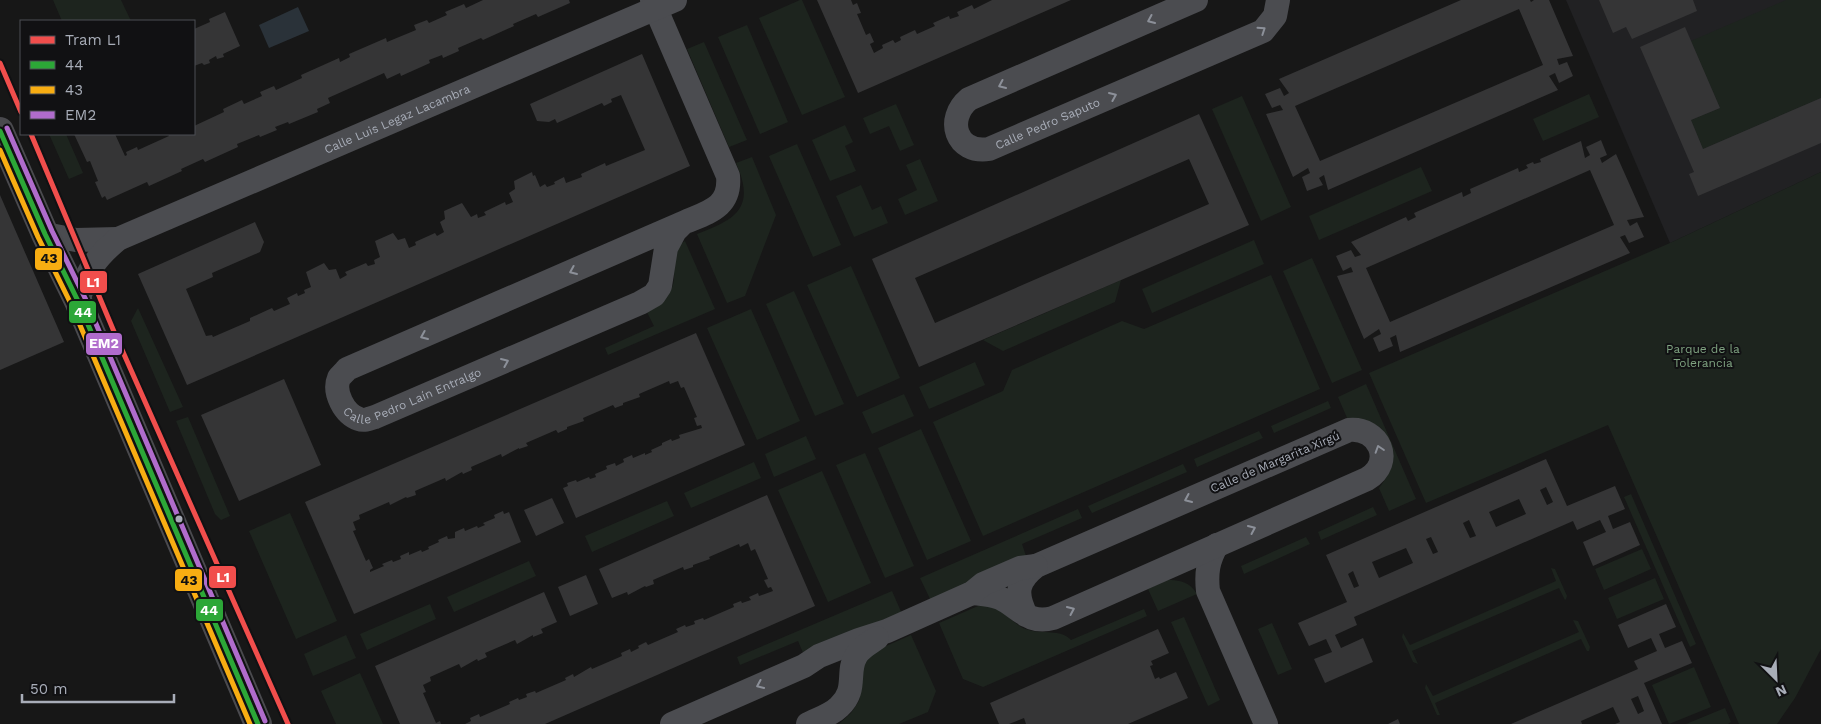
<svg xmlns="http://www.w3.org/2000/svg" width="1821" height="724" font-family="'Work Sans',sans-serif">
<rect width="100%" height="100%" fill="#171717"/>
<path fill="#212123" d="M1566,0H1821V172L1670,243Z"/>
<path fill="#1d241e" d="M53,0H121L131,21H62Z
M800,0H802L845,97L802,115L759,18Z
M1786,0H1821V98L1703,149L1691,120L1720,108L1691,41Z
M747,25L788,122L760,134L718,37Z
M704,42L747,140L729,147L687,49Z
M1589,94L1599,117L1543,141L1533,119Z
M1242,96L1291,207L1261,221L1212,109Z
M896,104L914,145L900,151L889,126L870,134L863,118Z
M845,125L853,142L845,146L856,171L830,181L812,140Z
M49,134H66L83,173L69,179Z
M797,144L841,245L813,257L769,156Z
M752,157L776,215L745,296L727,303L697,234C736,219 756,208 736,163Z
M920,159L938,201L905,215L898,199L917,190L906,165Z
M1421,167L1432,191L1319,240L1309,216Z
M1821,172V649L1795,698L1777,724H1739L1608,425L1426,503L1369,373L1670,243Z
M861,185L872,210L881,206L888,223L854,237L836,196Z
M1254,240L1264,264L1152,313L1142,289Z
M685,241L715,309L608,355L605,348L654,326L647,312C654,305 666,298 671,290C679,275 667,251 685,241Z
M1312,258L1362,370L1332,383L1283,271Z
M851,266L900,378L857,397L807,285Z
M1271,275L1320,389L983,536L933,422L1003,391L1012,370L1122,321L1144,329Z
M1121,280L1115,302L1003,351L983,340Z
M794,291L844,404L815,416L766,304Z
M138,308L183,407L170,412L131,321Z
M751,309L800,421L757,440L707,328Z
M975,362L985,385L929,409L919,387Z
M1366,384L1416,499L1389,511L1379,488C1391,473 1396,459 1388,441C1385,434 1383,429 1376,425C1369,421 1357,421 1348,420L1338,397Z
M904,394L914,416L872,434L862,412Z
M1328,401L1331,408L1274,433L1271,426Z
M188,417L230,516L221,520L215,514L176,421Z
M921,429L971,541L927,560L878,448Z
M1259,431L1263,438L1197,467L1194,459Z
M806,436L816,459L774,477L765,454Z
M865,453L914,566L885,578L836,465Z
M754,462L761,478L691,508L684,493Z
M1183,464L1187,472L1092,513L1088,506Z
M822,471L871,583L828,602L778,490Z
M1631,494L1696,644L1690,647L1624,497Z
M667,501L674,516L592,552L585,536Z
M1373,507L1377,515L1321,540L1318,532Z
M1078,509L1082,518L1022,544L1027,559L931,601L920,578Z
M290,513L337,621L296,639L249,531Z
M1306,537L1310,544L1244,574L1241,566Z
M1642,549L1651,569L1604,590L1595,569Z
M529,561L536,576L454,612L447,597Z
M1551,568L1555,569L1567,596L1566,599L1565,600L1559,588L1412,651L1418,664L1413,662L1402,637L1403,633L1410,645L1556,581Z
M1655,578L1664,599L1617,619L1608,598Z
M1167,580C1180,580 1190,582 1197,594L1158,611L1148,589Z
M892,591L902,614L804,655L798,641L740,665L737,657Z
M430,604L436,619L367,650L360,634Z
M988,605C992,607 996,608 999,610C1010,616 1016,627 1029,630C1042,634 1061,629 1071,640L1144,609L1147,616L983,687L963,679L939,623L978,606Z
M1184,617L1220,700L1208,706L1171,622Z
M1573,620L1578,621L1590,647L1589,651H1587L1581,639L1435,703L1440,715H1437L1425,688L1426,684L1433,696L1579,632Z
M1272,623L1292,669L1278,675L1258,629Z
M346,635L356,658L313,676L304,654Z
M911,635L936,691L928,712L899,724H839L851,713L859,701L862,686L863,665L875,651Z
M1694,667L1711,707L1669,724L1652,685Z
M360,673L383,724H336L321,691Z
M1725,708L1731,722L1728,724H1686Z"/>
<path fill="#2a3239" d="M298,7L309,31L269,48L259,25Z"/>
<path fill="#353536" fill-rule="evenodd" d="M483,0H569L570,3L538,17L536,14L513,24L514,26L483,40L481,38L458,48L459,51L443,58L442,55L429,60L430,63L401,76L400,73L387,79L384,73L328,98L330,103L317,109L318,112L289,124L288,122L275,127L277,130L260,137L259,135L237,144L238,147L205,162L203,159L181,169L182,171L149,186L147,182L107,200L105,196L102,198L95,182L98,181L90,161L87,162L74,134H115L125,156L127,155L126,152L137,147L138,150L169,136L168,134H194V126L224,112L223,109L242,100L244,104L262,96L260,92L274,86L276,90L302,78L301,75L339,58L340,62L350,57L349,54L386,38L387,42L416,30L414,25L427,20L429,23L447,15L445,12L464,4L466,8Z
M817,0H851L853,5L857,3L861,13L857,14L866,35L870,33L874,42L870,44L874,53L883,48L882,45L893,40L895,43L901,40L900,37L915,30L917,34L935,26L933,23L949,16L950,19L959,16L957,12L972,5L974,9L992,0H1071L858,93Z
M1461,0H1530L1531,2L1534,0H1549L1573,56L1557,59L1559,65L1567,62L1573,76L1559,83L1555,73L1549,76L1558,90L1328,190L1324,175L1319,178L1323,185L1307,191L1302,177L1310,173L1308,168L1293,177L1266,114L1283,110L1280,105L1272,108L1265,94L1280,88L1284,96L1289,93L1279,79ZM1519,9L1543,65L1320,161L1295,106Z
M1599,0H1693L1697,11L1632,39L1626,27L1613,33Z
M225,12L240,46L223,54L224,57L217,59L216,56L209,60L210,63L204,65L202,63L194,66V29L210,22L209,19Z
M1685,27L1720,108L1691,120L1703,149L1821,98V143L1698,196L1689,174L1694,172L1640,47Z
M642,54L690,166L187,385L138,274L255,222L264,242L260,252L212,273L213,277L186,289L206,336L212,335L213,337L250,321V318L272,308L274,311L290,304L287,298L297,293L298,296L305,293L304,290L311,287L306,272L324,263L329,270L336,269L340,279L347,275L345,272L366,263L368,266L375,264L374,260L380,257L375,241L393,233L398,240L405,238L409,248L416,245L415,242L435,233L437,236L444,232L440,222L445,219L444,211L462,203L471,217L477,214L478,218L486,215L484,212L505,202L506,205L513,202L509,193L515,189L514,181L532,172L533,176L535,175L540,187L545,184L547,187L555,184L554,182L564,177L566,183L582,177L581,174L605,163L606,166L645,150L621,95L611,99L612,102L604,106L602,103L557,123L555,119L549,122L537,121L530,104Z
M1199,114L1249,225L919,367L872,259ZM1189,159L1209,204L935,323L915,278Z
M1601,140L1607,155L1600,158L1602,163L1616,154L1644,217L1627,220L1630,226L1637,222L1644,237L1629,243L1625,235L1620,237L1630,253L1400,352L1396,335L1390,338L1393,346L1379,352L1373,338L1381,334L1379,329L1364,339L1337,276L1353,272L1351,267L1343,271L1336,256L1351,250L1355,257L1361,255L1351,242L1406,217L1408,221L1416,217L1414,213L1462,192L1463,197L1471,193L1470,189L1518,168L1519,172L1528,168L1526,165L1533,162L1534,164L1541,162L1540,159L1581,141L1585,158L1590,155L1586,147ZM1590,170L1614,225L1390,322L1366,268Z
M0,195L64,342L0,370Z
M696,333L745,445L576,518L563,488L568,486L567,483L576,480L577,482L589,477L590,479L596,477L595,474L607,469L606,466L615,463L616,466L624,462L623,459L632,455L633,458L645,453V455L652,452L651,450L662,445V443L671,439L672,441L680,438L679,435L702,428L701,425L697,426L694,418L697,417L684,387L681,388L678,381L670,384L669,381L639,394L640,397L623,403V405L615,408L613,405L583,418L584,421L567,427V429L558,433L556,430L526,443L528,446L519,449V448L502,457L501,454L471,467L472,470L463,474L462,472L446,481L445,478L415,491L416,495L407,498L406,497L390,505L389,502L359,515L360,519L353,522L356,530L353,531L366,561L369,559L373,568L370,570V572L384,566L382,564L392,560L393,562L401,559L400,556L409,552V555L421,550L422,552L429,549L428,547L439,542L438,540L447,536L448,539L455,538V532L464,528L465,531L477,526L478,528L485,525L483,523L495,518L494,515L503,511L504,514L509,512L521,542L354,614L305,502Z
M284,379L321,465L239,501L201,415Z
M1546,459L1567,506L1615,486L1625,509L1608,516L1613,529L1630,522L1640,545L1593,566L1583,542L1606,532L1600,520L1577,530L1573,521L1354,617L1357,625L1335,635L1341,648L1363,638L1373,662L1325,683L1314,659L1332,652L1326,639L1309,646L1298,623L1347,602L1326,555ZM1546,487L1553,502L1547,505L1540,490ZM1519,499L1526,514L1496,527L1489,512ZM1469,520L1476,536L1470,538L1463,523ZM1431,537L1438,552L1433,554L1426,539ZM1406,548L1413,563L1379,578L1372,562ZM1353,571L1359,586L1354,588L1348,574Z
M767,495L815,606L545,724H465L471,721L470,718L479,714L480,717L510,704L509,702L518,698L519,700L527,697L526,694L535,691L536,693L566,680L565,678L573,674L574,677L591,667L592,669L622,656L621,653L630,649L631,652L639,648L638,646L646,642L648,645L678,632L676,629L685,625L686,627L695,624L694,621L703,618L704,620L734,607L733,604L741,601L742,603L751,600L749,597L758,593L759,596L773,591L771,587L768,588L764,580L768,579L755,549L751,551L748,543L740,547L739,544L709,557L710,559L693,565V567L684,570L683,567L653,580L654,584L646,587L645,586L628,595L627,592L612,598L599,569Z
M552,498L564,523L536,536L524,510Z
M586,575L598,604L570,616L558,587Z
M544,592L557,622L541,629L543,633L533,637V635L517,644L515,640L485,653L487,657L478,661L477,659L461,668L459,664L430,677L431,681L423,685L426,692L423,693L436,723L440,721L441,724H400L375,666Z
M1666,604L1676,627L1659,634L1665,648L1682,641L1692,663L1644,683L1662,724H1615L1620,722L1613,707L1581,721L1582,724H1511L1638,669L1634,661L1657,651L1651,638L1628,648L1618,625ZM1638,696L1644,711L1638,714L1631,699Z
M1158,629L1169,653L1151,661L1153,665L1150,666L1155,679L1159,677L1160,679L1176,672L1188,698L1128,724H1026L1024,718L1009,724H999L990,703Z
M1398,719L1400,724H1388Z"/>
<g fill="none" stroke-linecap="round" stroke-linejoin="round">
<g stroke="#4b4c50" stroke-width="24">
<path id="s1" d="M652,0L728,176C731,207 709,212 685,222L347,369C345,372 341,375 339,378C333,392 344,414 359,419C364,421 369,419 375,417L640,303L654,295L660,286L666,248L675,231L682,224"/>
<path id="s2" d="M1196,0L969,99C945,119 956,154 989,149L1263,31L1275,16L1278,0"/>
<path d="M45,234L76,240L118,239"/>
<path id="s3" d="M78,301C88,270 93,260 118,239L675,0"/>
<path d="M1217,545C1208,560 1206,573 1208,591L1266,724"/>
<path d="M972,593C982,594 991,594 1000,598C1019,607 1028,625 1053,618L1367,479C1395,462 1379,427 1349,430L1036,566C1017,581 1015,593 1026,615"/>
<path d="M672,724L804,666L819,656L859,640L887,631L972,593L983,584L1020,568L1036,566"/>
<path d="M808,724C818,719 831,715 839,707C858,690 846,672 856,656C860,648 870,643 877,638"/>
</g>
<path stroke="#4a4a4e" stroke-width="28" d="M0,131L45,234L78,301L258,724"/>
<g stroke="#111113" stroke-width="9">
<path id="bus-1" d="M0,131L45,234L78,301L258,724"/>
</g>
<g stroke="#111113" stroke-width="9">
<path id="bus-2" d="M0,150L38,237L71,304L250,724"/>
</g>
<g stroke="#111113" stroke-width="9">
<path id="bus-3" d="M7,128L52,231L85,298L265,721"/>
</g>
<use href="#bus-1" stroke="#2ca737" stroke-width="5"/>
<use href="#bus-2" stroke="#f8ad12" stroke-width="5"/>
<use href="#bus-3" stroke="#b06ccc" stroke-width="5"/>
<g stroke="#111113" stroke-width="9">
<path id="tram-1" d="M0,63L21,112
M31,134L115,334L288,724"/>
</g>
<use href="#tram-1" stroke="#f14e4c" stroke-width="5"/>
</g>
<defs><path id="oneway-chevron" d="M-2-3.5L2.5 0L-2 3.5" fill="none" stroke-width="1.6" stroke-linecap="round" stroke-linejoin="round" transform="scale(1.25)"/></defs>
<g stroke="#8c9099">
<use href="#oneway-chevron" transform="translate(1151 20) rotate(156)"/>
<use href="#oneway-chevron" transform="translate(1262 30) rotate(-34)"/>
<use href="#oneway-chevron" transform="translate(1002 85) rotate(156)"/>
<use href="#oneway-chevron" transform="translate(1113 96) rotate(-23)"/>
<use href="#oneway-chevron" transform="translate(573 271) rotate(157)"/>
<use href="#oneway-chevron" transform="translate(424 336) rotate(157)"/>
<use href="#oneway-chevron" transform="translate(505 362) rotate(-23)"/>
<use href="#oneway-chevron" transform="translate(1379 449) rotate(-108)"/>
<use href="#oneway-chevron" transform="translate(1188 499) rotate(156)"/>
<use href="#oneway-chevron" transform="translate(1252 529) rotate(-24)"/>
<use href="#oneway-chevron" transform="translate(1071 610) rotate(-24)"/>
<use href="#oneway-chevron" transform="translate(760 685) rotate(156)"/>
</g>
<circle fill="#a8adb8" stroke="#111113" stroke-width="2" cx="179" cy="519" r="4.5"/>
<g text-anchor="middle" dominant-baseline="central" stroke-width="4" stroke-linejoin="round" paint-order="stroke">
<g font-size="12" fill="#a8adb8" stroke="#111113">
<text stroke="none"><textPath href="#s3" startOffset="379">Calle Luis Legaz Lacambra</textPath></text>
<text stroke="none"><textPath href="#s2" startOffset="388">Calle Pedro Saputo</textPath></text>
<text stroke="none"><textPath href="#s1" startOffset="749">Calle Pedro Laín Entralgo</textPath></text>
<text transform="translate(1275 462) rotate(-23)">Calle de Margarita Xirgú</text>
</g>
<g font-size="12" fill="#7fa381" stroke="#111113">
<text x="1703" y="349">Parque de la<tspan x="1703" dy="14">Tolerancia</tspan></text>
</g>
</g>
<g stroke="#111113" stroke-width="2">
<rect x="34" y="247" width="29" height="24" rx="5" fill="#f8ad12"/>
<rect x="79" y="270" width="29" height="24" rx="5" fill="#f14e4c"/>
<rect x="68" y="300" width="29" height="24" rx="5" fill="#2ca737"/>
<rect x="85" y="332" width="38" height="24" rx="5" fill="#b06ccc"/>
<rect x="208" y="565" width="29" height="24" rx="5" fill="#f14e4c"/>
<rect x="174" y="568" width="29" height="24" rx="5" fill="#f8ad12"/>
<rect x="195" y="598" width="29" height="24" rx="5" fill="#2ca737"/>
</g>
<g font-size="14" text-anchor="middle" font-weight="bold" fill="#fff">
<text x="93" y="287">L1</text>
<text x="83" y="317">44</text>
<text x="104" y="348">EM2</text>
<text x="223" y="582">L1</text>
<text x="209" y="615">44</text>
</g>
<g font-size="14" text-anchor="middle" font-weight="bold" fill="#111">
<text x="49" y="263">43</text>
<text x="189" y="585">43</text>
</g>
<rect x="20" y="20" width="175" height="115" fill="#111113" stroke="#4d4f55"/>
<rect x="30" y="36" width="25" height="8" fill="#f14e4c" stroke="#4d4f55"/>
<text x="65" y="45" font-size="15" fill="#a8adb8">Tram L1</text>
<rect x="30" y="61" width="25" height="8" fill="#2ca737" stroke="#4d4f55"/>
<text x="65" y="70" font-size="15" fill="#a8adb8">44</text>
<rect x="30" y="86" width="25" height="8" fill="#f8ad12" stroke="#4d4f55"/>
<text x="65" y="95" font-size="15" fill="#a8adb8">43</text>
<rect x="30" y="111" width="25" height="8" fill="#b06ccc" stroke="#4d4f55"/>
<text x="65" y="120" font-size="15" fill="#a8adb8">EM2</text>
<g transform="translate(1776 679) rotate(156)" stroke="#111113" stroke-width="4" paint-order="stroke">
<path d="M0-4L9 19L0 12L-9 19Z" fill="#a8adb8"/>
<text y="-8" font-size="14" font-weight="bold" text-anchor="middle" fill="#a8adb8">N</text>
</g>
<path d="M22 694v8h152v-8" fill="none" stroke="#a8adb8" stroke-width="2.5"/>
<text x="30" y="694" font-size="15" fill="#a8adb8" stroke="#111113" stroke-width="4" paint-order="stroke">50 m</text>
</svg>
